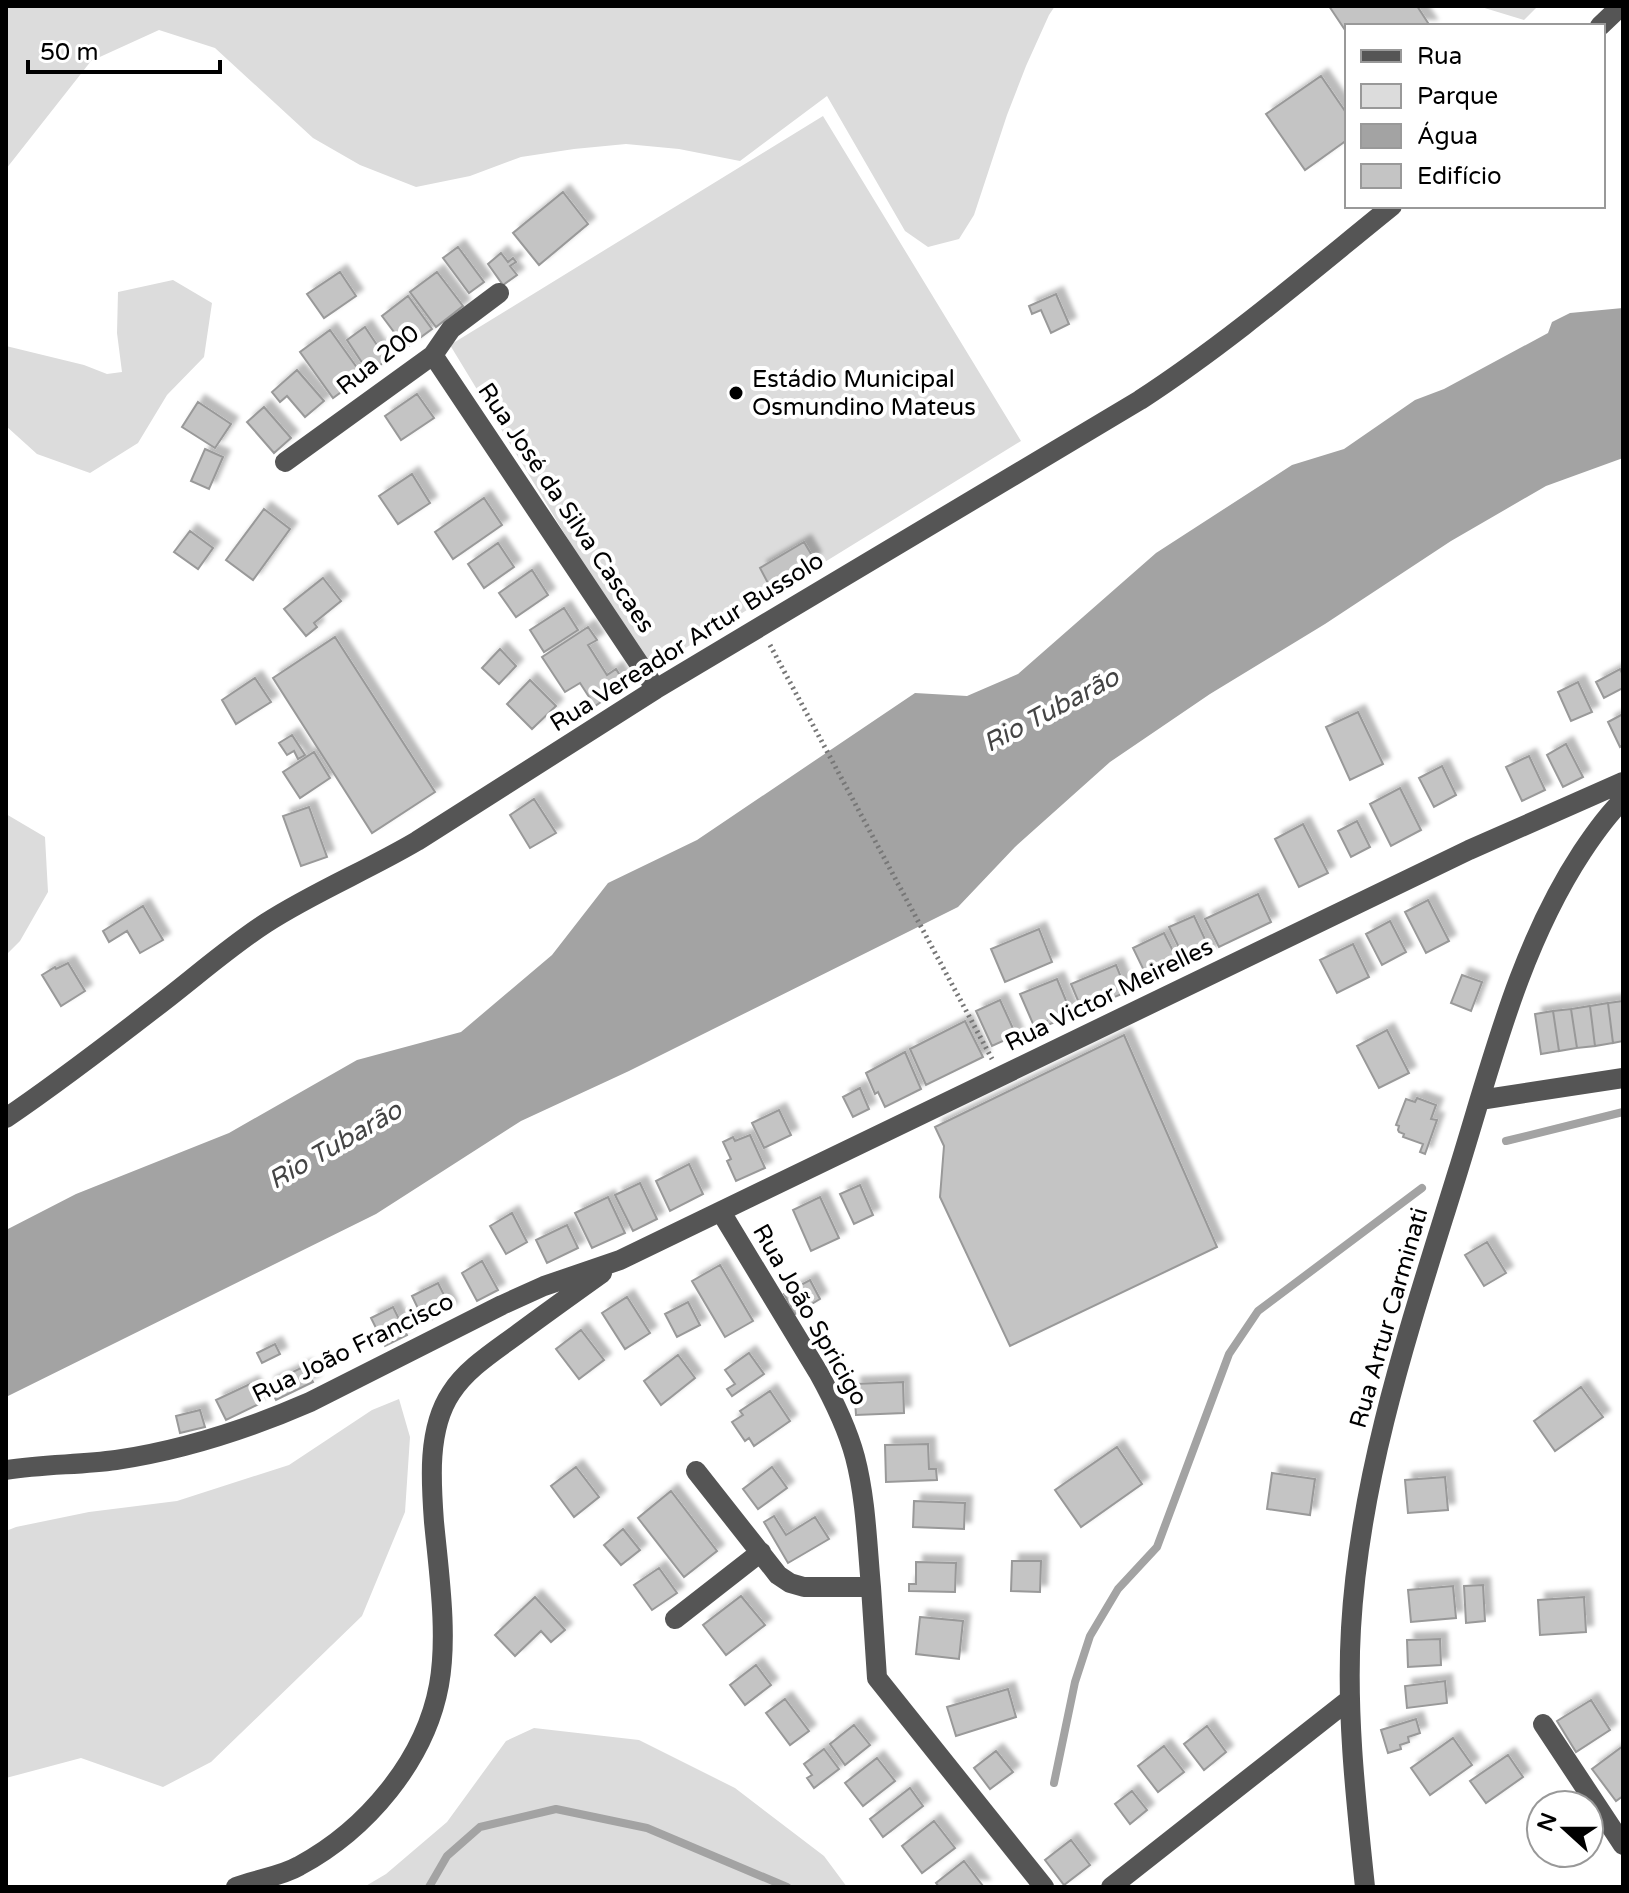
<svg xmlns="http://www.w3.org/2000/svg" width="1629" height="1893" font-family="'Varela Round',sans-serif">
<defs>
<filter id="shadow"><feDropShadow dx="7" dy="-7" stdDeviation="2" flood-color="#0004"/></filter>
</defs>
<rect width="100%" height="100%" fill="#fff"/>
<path fill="#dcdcdc" d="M6,6H1055L1049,15L1026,66L1007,115L974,215L959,239L928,247L905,231L827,96L740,161L679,149L626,144L574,149L521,157L470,176L416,187L360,165L313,138L215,48L159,30L91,61L6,169Z
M1478,6H1538L1524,20Z
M823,116L1021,441L648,671L450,345Z
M173,280L212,303L204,357L167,395L138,443L90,473L37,454L6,426V346L84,365L107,374L122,372L117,333L118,292Z
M6,814L45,837L48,892L20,941L6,955Z
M399,1399L410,1437L405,1512L362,1616L211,1762L163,1787L81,1758L6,1778V1531L16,1527L89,1512L177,1501L289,1465L372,1410Z
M534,1728L639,1740L735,1788L824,1856L847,1887H364L386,1874L447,1822L506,1741Z"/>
<path fill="#a3a3a3" d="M1623,308V458L1546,486L1451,541L1325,624L1210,694L1110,762L1015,847L958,907L629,1071L521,1121L376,1214L6,1397V1230L76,1194L229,1133L357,1060L461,1032L552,955L608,883L697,840L915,693L967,696L1018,674L1156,553L1292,465L1344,449L1415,400L1444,389L1548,333L1552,322L1570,313Z"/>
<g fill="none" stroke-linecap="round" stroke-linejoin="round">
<path stroke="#a3a3a3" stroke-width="8" d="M1506,1141L1623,1112
M1054,1783L1075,1682L1090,1636L1118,1589L1157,1547L1229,1354L1258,1311L1422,1188
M429,1887L447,1856L480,1827L556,1809L647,1828L787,1887"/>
</g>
<path fill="#c4c4c4" stroke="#999" stroke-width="2" filter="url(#shadow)" d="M1329,6H1417L1430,26H1347V33Z
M1321,76L1347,114V140L1305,170L1266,114Z
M563,192L588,224L539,265L513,233Z
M458,247L484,282L469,293L443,258Z
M501,253L508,262L513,258L516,262L510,266L517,275L503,285L488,264Z
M340,272L356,296L324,318L307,294Z
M437,272L463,306L436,327L410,292Z
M1056,294L1069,324L1051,333L1041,310L1032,314L1029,306Z
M408,296L432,329L406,348L382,316Z
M365,327L387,360L369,373L347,340Z
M330,330L363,376L333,398L300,352Z
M297,370L324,401L305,417L287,396L280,402L272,392Z
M417,394L434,418L401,440L385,416Z
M198,402L231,424L215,448L182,427Z
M264,407L291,438L274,453L247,422Z
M205,449L223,457L209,489L191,481Z
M412,474L430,503L398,524L379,496Z
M484,498L502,525L453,559L435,532Z
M264,509L290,529L253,580L226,560Z
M190,531L213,548L198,569L174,552Z
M804,542L814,559L769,585L760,568Z
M498,543L514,567L484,588L468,564Z
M532,570L548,595L516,617L499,593Z
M323,578L341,601L314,623L317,627L306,636L284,609Z
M564,608L578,630L544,652L530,630Z
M588,627L597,640L588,645L607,675L616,669L626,685L595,706L580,683L565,692L542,657Z
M335,637L435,792L372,833L273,678Z
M500,649L516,666L499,684L482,668Z
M1620,669L1623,675V688L1604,698L1596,682Z
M255,678L271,702L236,724L222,700Z
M530,680L556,706L532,729L507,704Z
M1578,682L1592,712L1571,721L1558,692Z
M1358,712L1383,764L1350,780L1326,727Z
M1623,714V745L1620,747L1608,722Z
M292,735L305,755L298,759L294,751L287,755L279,743Z
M1566,744L1583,777L1563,787L1547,755Z
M314,752L330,778L300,798L283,772Z
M1529,756L1545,790L1522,801L1506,767Z
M1442,766L1456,795L1434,807L1419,778Z
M1400,788L1421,830L1391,846L1370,804Z
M534,799L556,833L530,848L510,815Z
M309,807L327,857L301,866L283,816Z
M1357,821L1370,847L1351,857L1338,831Z
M1303,824L1328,873L1299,887L1275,839Z
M1258,894L1271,922L1219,947L1205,919Z
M1428,900L1449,941L1426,953L1405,912Z
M143,906L163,940L140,953L127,931L109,942L103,931Z
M1194,916L1211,952L1187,964L1169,927Z
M1390,921L1406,952L1382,965L1366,934Z
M1039,929L1052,962L1005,982L991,949Z
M1164,933L1180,965L1149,981L1133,948Z
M1353,944L1369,977L1337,993L1320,960Z
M68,963L85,991L61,1006L42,975L55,967L56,969Z
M1116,965L1127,992L1082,1010L1071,984Z
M1462,975L1482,982L1471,1011L1451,1003Z
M1057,979L1072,1015L1048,1025L1047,1021L1034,1026L1020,994Z
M1000,1000L1016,1035L992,1046L976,1011Z
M1623,1001V1041L1613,1043L1608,1003Z
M1608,1003L1613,1043L1595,1046L1590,1006Z
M1590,1006L1595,1046L1577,1048L1571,1009Z
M1571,1009L1577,1048L1559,1051L1553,1011Z
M1553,1011L1559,1051L1541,1054L1535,1014Z
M965,1021L983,1057L926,1085L910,1049Z
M1387,1030L1409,1073L1379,1088L1357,1046Z
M1124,1035L1217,1247L1010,1346L940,1197L944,1146L935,1127Z
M905,1052L921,1089L885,1107L878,1092L875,1094L866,1073Z
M860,1088L869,1109L853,1117L843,1097Z
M1417,1098L1436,1105L1431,1119L1437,1120L1425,1154L1420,1152L1423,1144L1403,1137L1404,1134L1399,1132L1398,1130L1399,1126L1396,1125L1406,1099L1415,1102Z
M779,1110L791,1135L764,1148L752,1123Z
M750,1135L765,1168L736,1181L727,1161L731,1159L723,1142L733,1137L735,1141Z
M689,1164L703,1194L670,1211L656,1181Z
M640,1183L657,1219L633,1231L615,1195Z
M860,1185L873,1215L854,1224L840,1194Z
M608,1197L625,1233L592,1248L575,1213Z
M820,1197L839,1238L811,1251L793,1210Z
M512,1213L527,1242L506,1254L490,1226Z
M567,1225L578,1248L547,1263L536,1240Z
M1487,1242L1506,1273L1484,1286L1465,1255Z
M482,1261L498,1290L477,1301L462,1273Z
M720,1265L753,1321L725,1337L692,1281Z
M810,1280L820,1299L795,1314L784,1294Z
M438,1283L451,1309L425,1323L412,1296Z
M627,1297L650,1333L625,1349L602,1313Z
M688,1302L700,1325L677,1337L665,1314Z
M393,1307L407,1335L385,1346L371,1318Z
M581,1330L604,1360L579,1379L556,1349Z
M275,1344L280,1354L262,1363L257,1353Z
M749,1353L764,1374L732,1396L727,1389L735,1384L725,1370Z
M678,1355L695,1378L661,1405L644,1381Z
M305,1366L313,1382L276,1400L268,1384Z
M903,1382L904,1413L856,1415L854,1384Z
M252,1383L261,1403L226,1420L216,1400Z
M1581,1387L1603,1417L1555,1451L1534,1421Z
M770,1391L790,1421L754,1446L749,1438L745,1441L732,1422L743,1415L740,1411Z
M200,1410L205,1427L180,1433L176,1416Z
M928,1444L929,1469H936L937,1480L886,1482L885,1445Z
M1117,1447L1142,1484L1081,1527L1055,1490Z
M576,1467L599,1497L574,1517L551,1486Z
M772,1467L787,1488L758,1509L743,1489Z
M1272,1473L1315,1479L1310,1515L1267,1509Z
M1445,1477L1448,1510L1408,1513L1405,1480Z
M671,1491L717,1551L684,1577L638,1518Z
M914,1501L965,1503L964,1529L913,1527Z
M774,1516L786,1535L815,1517L829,1539L788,1563L764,1522Z
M623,1529L640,1550L621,1565L604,1545Z
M1012,1561H1041L1040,1592L1011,1591Z
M916,1562L956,1563L955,1592L909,1591V1584H916Z
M659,1568L677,1593L652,1610L634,1585Z
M1483,1585L1485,1621L1466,1623L1464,1586Z
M1453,1586L1456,1618L1411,1622L1408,1590Z
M741,1596L765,1625L726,1655L703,1625Z
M535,1597L565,1630L551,1642L541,1631L515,1656L495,1635Z
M1584,1597L1586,1632L1540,1635L1538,1600Z
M920,1617L963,1621L959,1659L916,1654Z
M1440,1639L1441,1665L1408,1667L1407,1640Z
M756,1665L771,1685L745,1705L730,1685Z
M1445,1681L1447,1703L1407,1708L1405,1686Z
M1008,1689L1016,1717L956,1736L947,1707Z
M785,1699L809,1731L790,1745L766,1713Z
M1591,1700L1610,1730L1576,1752L1557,1721Z
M1416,1719L1420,1733L1408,1737L1409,1742L1400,1745L1401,1749L1388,1753L1381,1730Z
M854,1725L870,1745L845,1765L830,1744Z
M1207,1726L1226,1752L1204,1770L1184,1744Z
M1453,1738L1472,1765L1430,1795L1411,1768Z
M1164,1746L1184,1772L1158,1792L1138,1766Z
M1623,1746V1796L1616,1801L1592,1769Z
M824,1749L839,1769L814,1788L807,1778L812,1775L804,1764Z
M996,1751L1013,1772L990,1789L974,1768Z
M1508,1755L1523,1777L1486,1803L1470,1781Z
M877,1758L895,1781L863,1806L845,1783Z
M910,1788L923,1806L883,1837L870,1819Z
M1132,1791L1147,1810L1130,1824L1115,1804Z
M934,1821L955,1848L922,1873L902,1846Z
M1071,1840L1090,1865L1064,1885L1045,1860Z
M964,1861L983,1886L939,1887L936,1883Z"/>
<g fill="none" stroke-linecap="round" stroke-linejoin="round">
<path stroke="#777" stroke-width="5" stroke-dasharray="2 4" stroke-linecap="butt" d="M770,645L992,1059"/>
<path stroke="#555" stroke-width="20" d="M1600,26L1621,6
M433,355L656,689
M285,462L433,355L451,329L499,293
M1480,1100L1623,1078
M6,1118C62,1080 115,1039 169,997C201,972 232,945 266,923C314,892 368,870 417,841L656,689L1140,400C1229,342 1309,273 1392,206
M721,1212L818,1372C833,1399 847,1427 855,1457C866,1499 867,1544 871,1587
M6,1470C43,1464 80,1465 116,1460C183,1450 248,1429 310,1402L502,1305L544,1286L620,1260L1469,850L1623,782
M696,1471L778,1575L790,1583L804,1587H871L877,1678L1044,1887
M675,1619L761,1552
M1543,1724L1623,1845
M236,1887C256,1879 280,1877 299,1866C366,1830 425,1761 439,1685C448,1635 439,1574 434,1522C431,1482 427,1429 451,1393C467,1368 495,1351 519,1333C546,1313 574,1293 602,1273
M1111,1887L1350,1699
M1365,1887C1356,1801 1346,1714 1351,1628C1360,1471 1412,1320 1458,1171C1492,1062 1519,948 1582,852C1594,834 1607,815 1623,800"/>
</g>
<circle fill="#000" stroke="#fff" stroke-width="3" cx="736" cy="393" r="8"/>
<g text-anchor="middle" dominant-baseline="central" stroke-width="8" stroke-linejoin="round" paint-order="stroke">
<g font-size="24" fill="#000" stroke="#fff">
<text transform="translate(378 360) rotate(-38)">Rua 200</text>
<text transform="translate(566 508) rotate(56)">Rua José da Silva Cascaes</text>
<text transform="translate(687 642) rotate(-32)">Rua Vereador Artur Bussolo</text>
<text transform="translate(1109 995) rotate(-26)">Rua Victor Meirelles</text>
<text transform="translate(810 1315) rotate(60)">Rua João Spricigo</text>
<text transform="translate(1389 1318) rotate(-74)">Rua Artur Carminati</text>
<text transform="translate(353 1348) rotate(-26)">Rua João Francisco</text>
</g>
<g font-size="24" fill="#000" stroke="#fff" text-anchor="start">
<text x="752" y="379">Estádio Municipal<tspan x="752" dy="28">Osmundino Mateus</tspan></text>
</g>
<g font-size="26" font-style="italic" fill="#444" stroke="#fff">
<text transform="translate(1051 710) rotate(-28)">Rio Tubarão</text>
<text transform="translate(335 1145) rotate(-30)">Rio Tubarão</text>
</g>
</g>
<rect width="1629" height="1893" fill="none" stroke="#000000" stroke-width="16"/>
<rect x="1345" y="24" width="260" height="184" fill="#ffffff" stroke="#999999" stroke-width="2"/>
<rect x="1361" y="50" width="40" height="12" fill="#555555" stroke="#999999" stroke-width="2"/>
<text x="1417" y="64" font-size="24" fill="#000000">Rua</text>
<rect x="1361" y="84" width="40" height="24" fill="#dcdcdc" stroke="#999999" stroke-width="2"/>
<text x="1417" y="104" font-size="24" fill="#000000">Parque</text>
<rect x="1361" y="124" width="40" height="24" fill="#a3a3a3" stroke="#999999" stroke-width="2"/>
<text x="1417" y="144" font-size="24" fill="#000000">Água</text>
<rect x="1361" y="164" width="40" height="24" fill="#c4c4c4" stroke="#999999" stroke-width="2"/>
<text x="1417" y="184" font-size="24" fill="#000000">Edifício</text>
<g transform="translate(1565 1829) rotate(291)"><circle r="38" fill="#ffffff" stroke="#999999" stroke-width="2"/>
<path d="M0-6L14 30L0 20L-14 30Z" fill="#000000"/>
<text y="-12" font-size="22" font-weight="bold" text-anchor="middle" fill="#000000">N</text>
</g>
<path d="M28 60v12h192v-12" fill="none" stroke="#000000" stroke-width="4"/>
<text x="40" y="60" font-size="24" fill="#000000" stroke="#ffffff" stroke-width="6" paint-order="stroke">50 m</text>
</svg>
